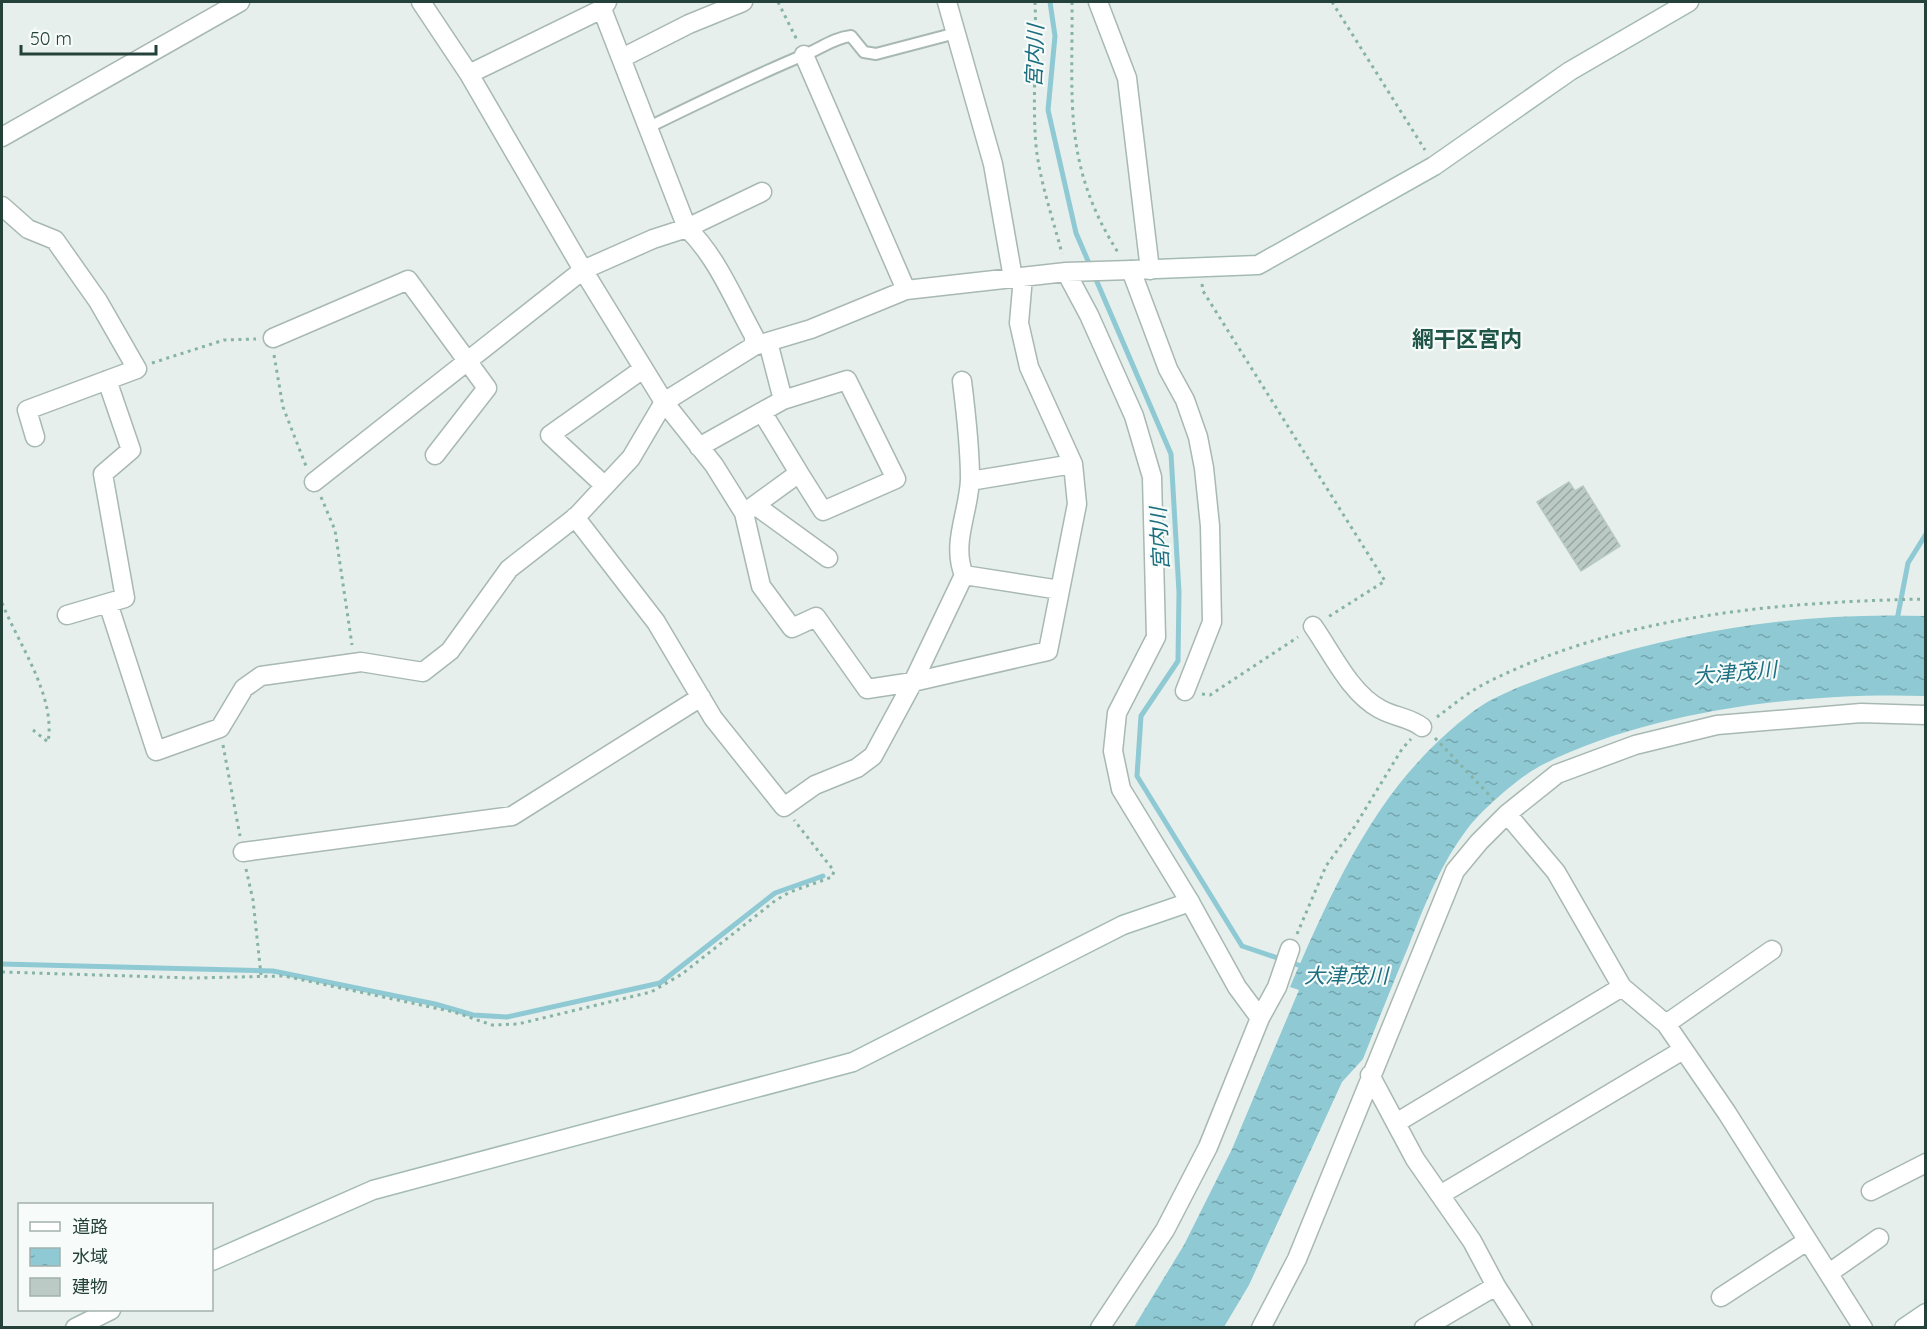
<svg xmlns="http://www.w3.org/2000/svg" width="1927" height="1329" font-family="Quicksand,'Noto Sans JP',sans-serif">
<defs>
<pattern id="water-ripples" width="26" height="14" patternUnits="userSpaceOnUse" patternTransform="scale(1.5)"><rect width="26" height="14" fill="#8ec9d4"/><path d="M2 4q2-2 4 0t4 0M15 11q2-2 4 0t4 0" fill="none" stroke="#74a5ad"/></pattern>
<pattern id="building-hatch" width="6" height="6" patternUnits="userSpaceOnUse" patternTransform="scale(1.5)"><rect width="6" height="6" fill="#bbcac4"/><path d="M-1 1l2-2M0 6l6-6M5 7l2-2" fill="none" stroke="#98a6a0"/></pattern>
</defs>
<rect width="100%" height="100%" fill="#e6efeb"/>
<path fill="url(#water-ripples)" d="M1925,616V696C1804,692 1649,710 1540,766C1518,778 1484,808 1468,828C1441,863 1425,904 1409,945C1393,983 1378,1021 1363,1059L1342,1082L1249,1285L1224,1327H1134L1184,1245L1232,1149L1299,990L1290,987C1323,910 1363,820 1420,760C1437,741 1468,713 1489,701C1520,685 1553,674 1586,663C1696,628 1810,612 1925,616Z"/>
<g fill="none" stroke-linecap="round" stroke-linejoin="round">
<path stroke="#8ec9d4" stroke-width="5" d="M1050,2L1055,36L1048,110L1076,233L1171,454L1179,592L1178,661L1141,716L1137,776L1242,946L1304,967
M1897,620L1908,563L1926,534
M2,964L273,971L435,1004L473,1015L507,1017L660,983L775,893L823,876"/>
</g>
<path fill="url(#building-hatch)" stroke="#b8c9c2" stroke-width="1.5" d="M1569,482L1575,491L1583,486L1620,546L1581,571L1537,502Z"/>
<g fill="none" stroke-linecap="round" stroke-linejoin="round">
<g stroke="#a8b8b2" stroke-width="14">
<path id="lane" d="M649,127C700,102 751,77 804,55C820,49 833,38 851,36L864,52L876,54L956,33"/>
</g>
<g stroke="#a8b8b2" stroke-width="21">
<path id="street" d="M421,2L469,74L583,270L664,402L714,465L744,513L761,586L792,628L816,617L867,689L913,682L1048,651L1077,504L1073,464L1029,367L1019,323L1023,277
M947,2L993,164L1013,278
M1098,2L1127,78L1150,270
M602,9L687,228C717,257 734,300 754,336V346
M804,55L906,290
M622,58L689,24L743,2
M469,74L602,9L607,2
M2,137L240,2
M2,206L28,229L55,240L98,301L137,369L27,410L35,437
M1066,272L1089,315L1134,416L1152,477L1156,637L1117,713L1113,751L1121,789L1190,902L1237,987L1260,1018
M273,338L408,280L487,388L435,455
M768,342L783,400
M762,412L799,473
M699,447L783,400L847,380L896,479L823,511L799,473L744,513
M970,481L1073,464
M314,482L583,270L653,239L687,228L762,192
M605,486L550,435L643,369
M755,505L828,558
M575,517L656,622L713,718L784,807L815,785L857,768L873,756L913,682L964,575C951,543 969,512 970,479C970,446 966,413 962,381
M964,575L1060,590
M108,603L156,751L220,728L244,688L261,676L361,662L423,672L450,651L509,569L577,516L631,458L664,402L754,346L811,329L906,290L1066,272L1131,270L1168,369L1185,400L1198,437L1204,468L1210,526L1212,622L1185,691
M67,615L125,598L103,474L131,450L107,380
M1313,626C1332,653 1350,693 1380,709C1394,717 1409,717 1422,727
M1507,814L1556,872L1622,987L1666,1024L1727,1113L1863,1328
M243,852L512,816L701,697
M1666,1024L1772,950
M1370,1075L1415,1159L1472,1241L1496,1286L1523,1328
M1396,1123L1622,987
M1871,1191L1926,1163
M1440,1195L1683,1050
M1829,1273L1879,1238
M1721,1297L1807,1241
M1100,1328L1165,1230L1208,1147L1260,1018L1277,987L1290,949
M1261,1328L1297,1259L1455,871L1479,842L1507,814L1557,774L1635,745L1717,725L1861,713L1926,715
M1424,1328L1496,1286"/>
</g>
<g stroke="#a4bbb3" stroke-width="21">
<path id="secondary" d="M1131,270L1258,265L1434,166L1570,71L1689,2
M212,1261L373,1190L853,1062L1123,925L1190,902
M75,1328L111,1310
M1904,1328L1926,1313"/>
</g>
<path stroke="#86b3a5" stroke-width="3" stroke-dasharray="3 4.5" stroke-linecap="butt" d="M778,2L797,40
M1035,2C1037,50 1032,98 1036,146C1040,183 1053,218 1062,254
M1072,2C1073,101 1062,165 1119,254
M1332,2L1425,150
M1202,284L1203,291L1385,581L1328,617
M274,355L283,407L306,466
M152,363L224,340L256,339
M321,497L335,530L352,645
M2,603C19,645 56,696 48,742L33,730
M1202,694L1210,695L1298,637
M1437,717C1452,706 1468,692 1486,683C1620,615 1777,602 1926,599
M1435,738L1494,800
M223,745L240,836
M246,869L253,900L261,975
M1297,934L1326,866L1355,826L1402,749L1411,739
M2,972L193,978L284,976L454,1012L492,1025L518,1024L651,992L682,974L776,900L790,892L832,877L834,871L794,820"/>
<use href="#lane" stroke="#fff" stroke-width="10"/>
<use href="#street" stroke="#fff" stroke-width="18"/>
<use href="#secondary" stroke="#fff" stroke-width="18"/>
</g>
<g text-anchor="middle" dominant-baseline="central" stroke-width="4.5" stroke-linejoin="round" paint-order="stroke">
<g font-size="21" font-style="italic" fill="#1c6f80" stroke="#f7fbf9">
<text transform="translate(1034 56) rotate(-88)">宮内川</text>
<text transform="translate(1159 539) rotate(-93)">宮内川</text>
<text transform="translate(1735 672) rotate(-5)">大津茂川</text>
<text x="1346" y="975">大津茂川</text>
</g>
<g font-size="22" font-weight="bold" fill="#1f5548" stroke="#f7fbf9">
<text x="1467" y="339">網干区宮内</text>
</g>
</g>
<rect width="1927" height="1329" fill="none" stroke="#24423a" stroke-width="6"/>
<rect x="18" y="1203" width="195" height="108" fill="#f7fbf9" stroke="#a3b1ad" stroke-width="1.5"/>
<rect x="30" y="1222" width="30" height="9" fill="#ffffff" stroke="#a3b1ad" stroke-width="1.5"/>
<text x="72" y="1233" font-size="18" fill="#24423a">道路</text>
<rect x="30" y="1248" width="30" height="18" fill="url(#water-ripples)" stroke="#a3b1ad" stroke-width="1.5"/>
<text x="72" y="1263" font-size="18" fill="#24423a">水域</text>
<rect x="30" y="1278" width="30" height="18" fill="#bbcac4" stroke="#a3b1ad" stroke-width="1.5"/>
<text x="72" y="1293" font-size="18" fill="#24423a">建物</text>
<path d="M21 45v9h135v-9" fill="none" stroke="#24423a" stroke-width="3"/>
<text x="30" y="45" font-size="18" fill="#24423a" stroke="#f7fbf9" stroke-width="4.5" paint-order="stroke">50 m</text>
</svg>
